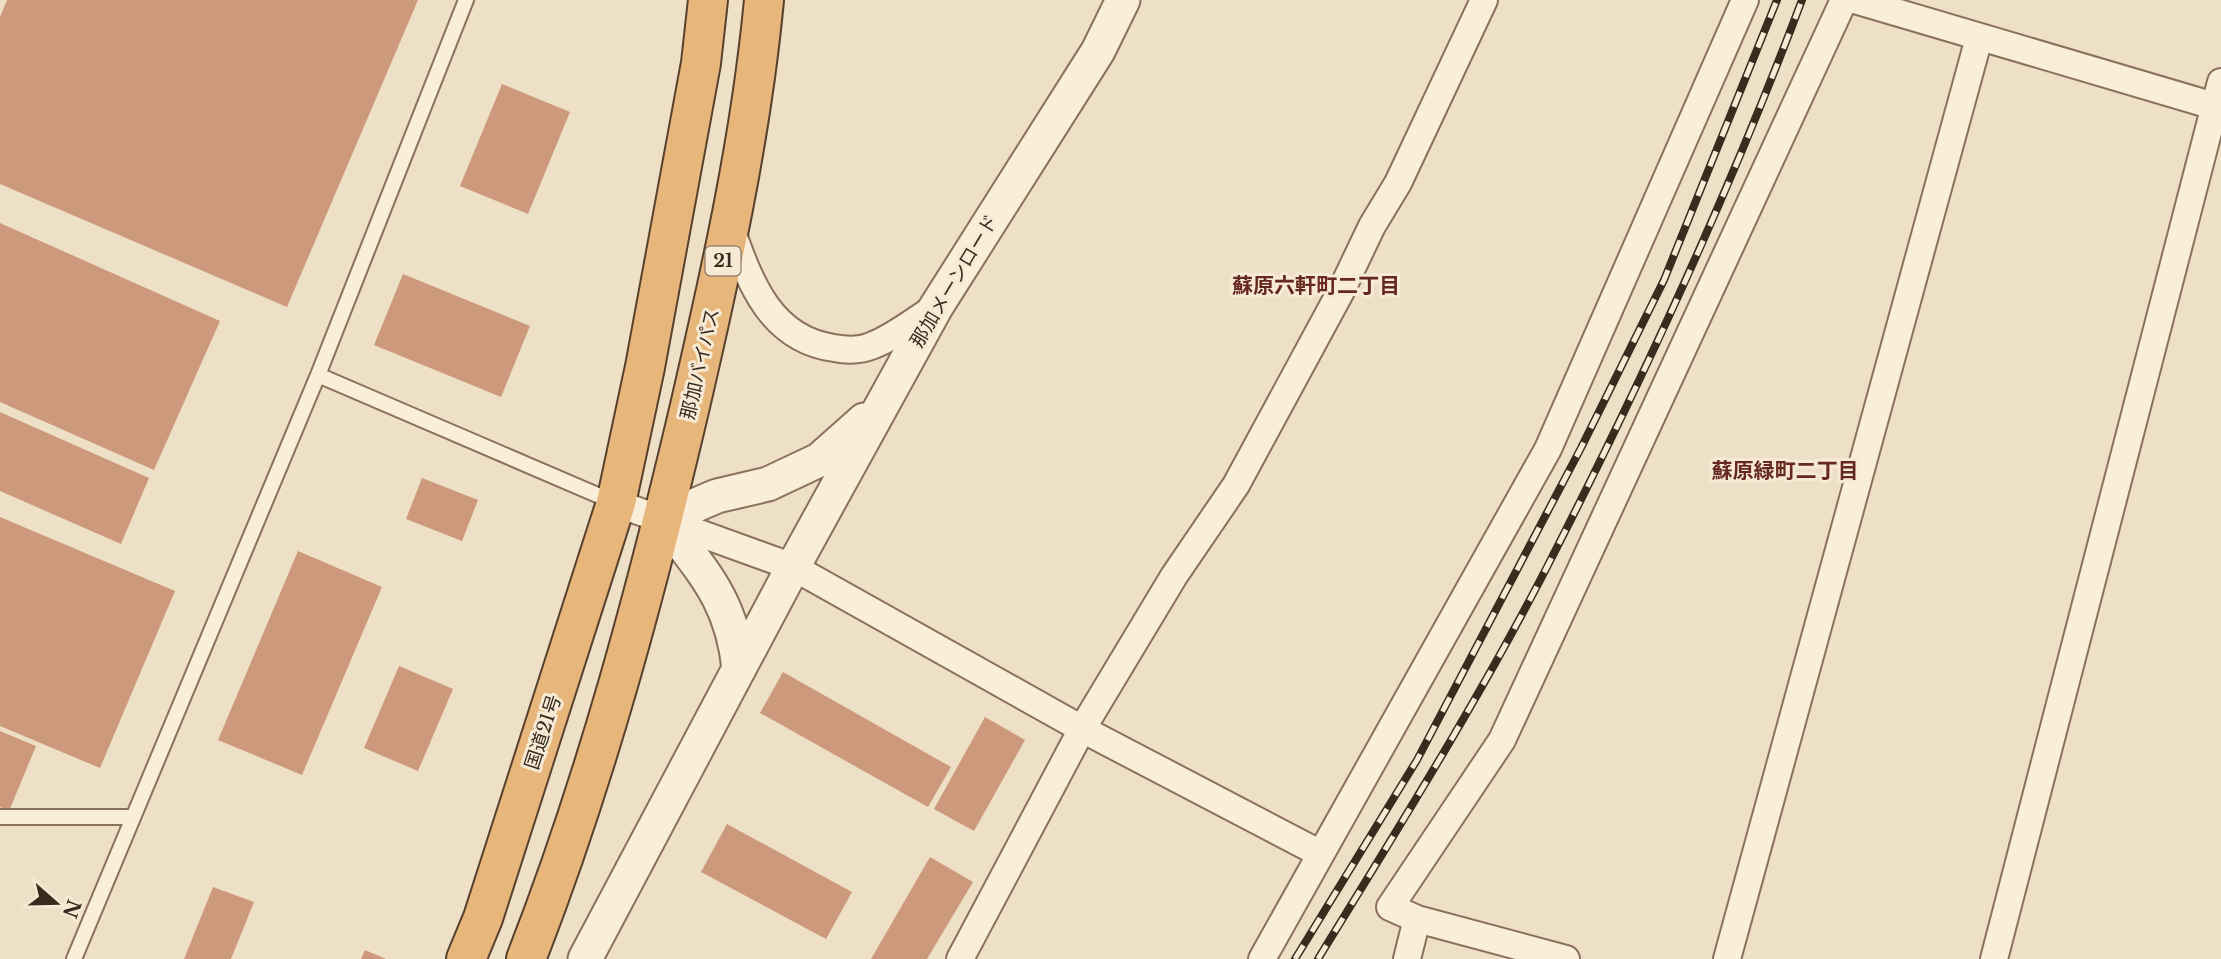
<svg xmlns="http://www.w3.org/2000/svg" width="2221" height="959" font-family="'Libre Baskerville','Noto Sans JP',serif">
<rect width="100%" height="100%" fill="#eee0c6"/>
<path fill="#cc997c" d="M7,0H418L287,307L0,184V17Z
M502,84L570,112L528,214L460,186Z
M0,223L220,321L154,470L0,402Z
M403,274L530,326L501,397L374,345Z
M0,412L149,478L121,544L0,491Z
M422,478L478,500L462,541L406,519Z
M0,517L175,591L100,768L0,726Z
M298,551L382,587L302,775L218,740Z
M399,666L453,689L418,771L364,748Z
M783,672L951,767L928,807L760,713Z
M985,717L1025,740L974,831L934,809Z
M0,731L36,746L9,811L0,807Z
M727,824L852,892L826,939L701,872Z
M930,857L973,882L927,959H871Z
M213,887L254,902L231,959H184Z
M365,950L386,959H361Z"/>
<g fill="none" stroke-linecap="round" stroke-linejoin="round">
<g stroke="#8a715b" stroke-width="18">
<path id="service" d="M318,375L616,503
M0,817H132
M74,959L318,375L466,0"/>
</g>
<g stroke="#8a715b" stroke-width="30">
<path id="minor" d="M1855,0L2221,108
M731,229C750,282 770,339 834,348C845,350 859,351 871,346C893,338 915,320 936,307
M616,503L793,567L1082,729L1321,854
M960,959L1082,729L1174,576L1236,485L1341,291L1372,226L1398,183L1484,0
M1262,959L1548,449L1745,0
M1407,959L1417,919
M1566,959L1417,919L1390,907L1502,740L1844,0
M1727,959L1979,38
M1994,959L2221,82"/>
</g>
<g stroke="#8a715b" stroke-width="37">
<path id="tertiary" d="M739,669C732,600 703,572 663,519L717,496L768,484L819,460L864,420
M585,959L793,567L936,307L1098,51L1123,0"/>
</g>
<g stroke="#58402f" stroke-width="42">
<path id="trunk" d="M466,959L483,918L616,503L645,367L701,63L708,0
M526,959C596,780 646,593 690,406C721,272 751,138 764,0"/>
</g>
<use href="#service" stroke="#f9eed9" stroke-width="14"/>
<use href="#minor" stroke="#f9eed9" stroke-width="26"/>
<use href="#tertiary" stroke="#f9eed9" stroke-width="33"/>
<use href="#trunk" stroke="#e7b67a" stroke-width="38"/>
<g stroke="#3a2b1f" stroke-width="8">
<path id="rail" d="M1295,959L1417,760L1581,448L1664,280L1777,0
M1318,959C1397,830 1478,701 1547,567C1641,383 1729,194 1802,0"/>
</g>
<use href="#rail" stroke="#f6ead5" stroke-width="5" stroke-dasharray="16" stroke-linecap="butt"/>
</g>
<g text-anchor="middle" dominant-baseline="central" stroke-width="6" stroke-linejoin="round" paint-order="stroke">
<rect fill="#f6ead5" stroke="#726456" stroke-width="2" x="705.5" y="246.5" width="35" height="29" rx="5"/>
<g font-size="18" font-weight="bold" fill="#3a2b1f">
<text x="723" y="261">21</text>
</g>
<g font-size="19" fill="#3a2b1f" stroke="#f6ead5">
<text transform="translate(954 281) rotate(-59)">那加メーンロード</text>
<text transform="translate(700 364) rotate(-77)">那加バイパス</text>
<text transform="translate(543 732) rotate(-72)">国道21号</text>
</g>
<g font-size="21" font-weight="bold" fill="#66291f" stroke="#f6ead5">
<text x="1316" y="286">蘇原六軒町二丁目</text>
<text x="1785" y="471">蘇原緑町二丁目</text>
</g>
</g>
<g transform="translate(56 903) rotate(110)" stroke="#f6ead5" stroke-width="5" paint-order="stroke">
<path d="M0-5L12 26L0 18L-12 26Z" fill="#3a2b1f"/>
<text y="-10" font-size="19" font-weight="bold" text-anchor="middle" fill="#3a2b1f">N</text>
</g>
</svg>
